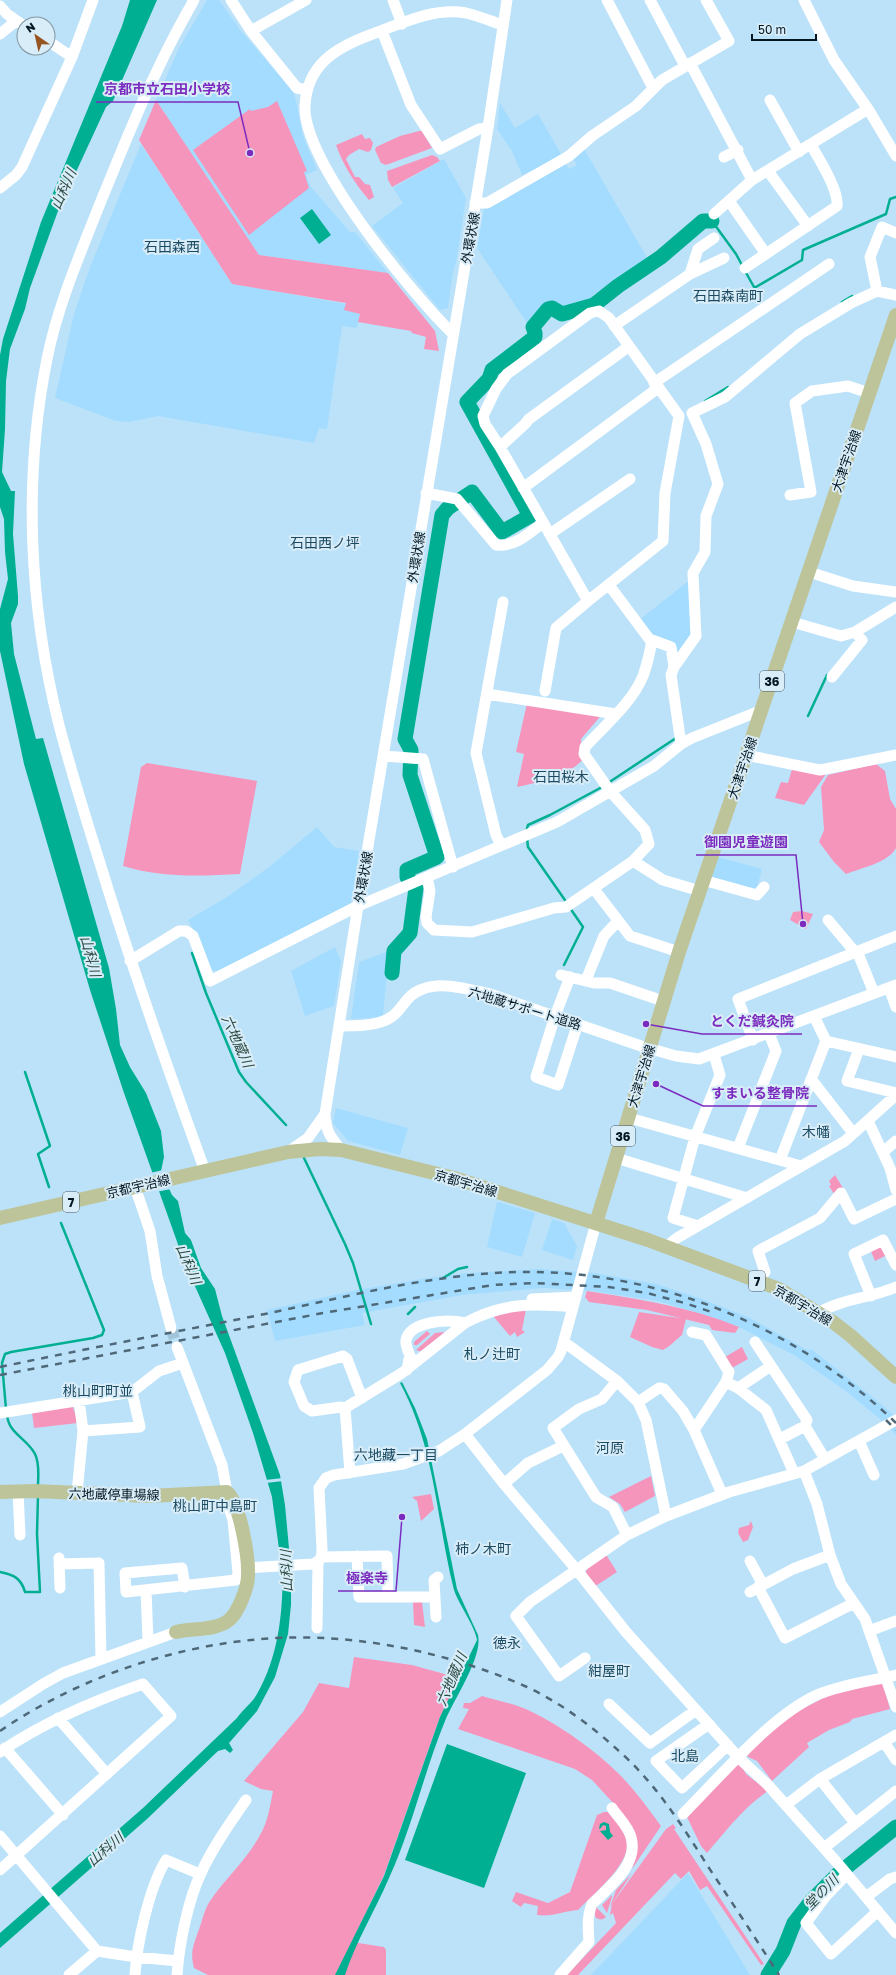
<svg xmlns="http://www.w3.org/2000/svg" width="896" height="1975" font-family="'Golos Text','Noto Sans JP',sans-serif">
<rect width="100%" height="100%" fill="#bce2fa"/>
<path fill="#a3dcfe" d="M207,0H219L241,31L293,92L296,100L303,136L317,170L306,175L311,187L350,232H355L388,273L259,255L156,100L179,48Z
M500,103L515,128L538,114L561,154V157L522,175L512,151L497,129Z
M141,144L232,284L346,304L360,314L357,328L342,326L327,429L319,428L314,443L158,416L129,422L116,421L55,398L74,314L90,267Z
M583,147L649,261L593,295L594,298L587,304L561,311L550,301L543,306L529,326L477,248L484,208L564,162L569,169L577,165L572,157Z
M444,159L466,198L456,263L453,272L448,308L440,310L372,226L403,203L393,188Z
M691,579L693,636L679,658L652,639L638,621Z
M317,827L334,847L359,851L351,903L218,972L211,970L201,943L188,920L227,897L269,867Z
M718,857L762,869L757,887L750,891L711,879Z
M335,947L341,961L334,1006L305,1016L291,971Z
M389,951L383,1017L351,1019L359,962Z
M336,1108L408,1128L400,1155L348,1141L333,1123Z
M497,1202L535,1213L522,1257L487,1247Z
M552,1219L564,1223L577,1246L573,1260L542,1250Z
M540,1269L594,1273L656,1284L702,1299L750,1318L809,1351L811,1349L876,1400L896,1417V1435L885,1423L843,1389L794,1355L741,1328L712,1317L658,1301L592,1291L543,1288L462,1295L362,1313L365,1325L275,1341L267,1310L357,1290L427,1278L468,1273Z
M688,1873L750,1975H591Z"/>
<path fill="#f695bc" d="M156,100L259,255L388,273L435,331L439,351L424,349L426,337L412,333L411,331L358,322L360,314L344,310L346,303L232,284L139,140Z
M277,101L307,171L304,172L309,188L249,235L193,150L250,109L251,111L268,107Z
M419,131H422L432,148L386,165L381,163L375,150L376,147L400,136Z
M362,134L365,139L370,138L373,143L371,150L368,152L359,149L349,155L346,159L355,177H359L365,184L370,185L374,197L369,200C355,184 343,165 336,145Z
M432,155L437,157L440,161L392,187L388,180L387,171Z
M528,699L604,712L581,739L583,759C571,775 536,783 517,787L524,754L516,752Z
M147,763L257,781L240,874C200,876 162,878 123,866L141,767Z
M876,764L885,771L890,799L896,809V848C888,863 861,868 846,874L834,862L819,842L824,830L821,787L828,775Z
M792,769L826,774L804,805L775,798L781,782L788,783Z
M802,911L813,914L806,929L790,920L793,912Z
M835,1175L843,1188L834,1194L829,1186L831,1185L829,1181Z
M880,1244L889,1254L875,1261L870,1249Z
M587,1291C638,1299 691,1307 739,1327L735,1333L712,1330L709,1325L647,1310L589,1302L585,1297Z
M526,1309L522,1330L525,1332L517,1337L515,1332L510,1336L493,1316Z
M639,1312L686,1319L682,1335C674,1341 672,1345 663,1350L652,1347L630,1337Z
M427,1331L430,1334L417,1345H414V1342Z
M444,1332V1335L422,1352L416,1350L435,1333Z
M742,1347L748,1359L730,1369L725,1357Z
M72,1404L78,1423L34,1428L32,1412Z
M651,1476L655,1496L625,1512L620,1504L609,1497Z
M431,1494L434,1509L421,1521L417,1501L412,1497Z
M751,1521L753,1527L748,1540L743,1542L738,1533L739,1528L749,1525Z
M605,1553L617,1572L594,1587L585,1576L588,1565Z
M413,1601L422,1602L425,1627L414,1625Z
M354,1657L412,1665L459,1678L440,1717L384,1875L352,1942L384,1947L386,1950V1975H208L194,1968C190,1952 193,1947 198,1932C202,1922 204,1910 210,1901C226,1877 246,1861 260,1835C268,1822 270,1806 273,1791L261,1789L244,1781L303,1712L319,1683L349,1688Z
M879,1680L880,1684H883L890,1709L852,1719L850,1722L829,1730L807,1743L809,1747L772,1781L757,1761L748,1757L747,1754L785,1718L833,1693Z
M482,1696C498,1701 517,1704 532,1712C561,1726 596,1751 619,1774C635,1790 648,1808 661,1826L632,1869L635,1858L615,1805L592,1780L575,1769L458,1729L469,1709L463,1708L464,1703H470Z
M740,1763L746,1774L768,1791C744,1807 726,1831 707,1853L701,1846L686,1815L737,1764Z
M604,1812H608C614,1821 627,1832 627,1844C629,1865 592,1895 578,1910C564,1911 552,1917 537,1915L538,1906L524,1903L521,1907L512,1901L516,1892L548,1903L570,1892L597,1815Z
M673,1824L676,1828L674,1829L764,1964L761,1965L707,1886L700,1890L689,1871L681,1879L675,1873L578,1975H567L616,1923L613,1913L610,1915L612,1904L666,1829Z
M632,1873L610,1907L616,1890Z
M612,1895V1897L607,1913L602,1905Z
M596,1907L606,1917C603,1920 600,1920 596,1918L594,1913Z"/>
<path fill="#00af91" d="M130,0H157L113,101L106,107L58,211L30,288L25,309L10,349L6,381L5,429L2,472L11,491H15L13,534L18,596V604L11,623L14,654L36,739L43,738L109,968L116,1009L120,1045L130,1067L146,1093L161,1131L164,1157L161,1171L172,1195L178,1201L185,1233L191,1240L201,1268L215,1289L222,1316L280,1475L285,1505L291,1570V1605L288,1634L275,1677L257,1711L229,1743L233,1750L230,1753L225,1749L218,1751L147,1819L0,1948V1933L143,1808L237,1718C243,1709 252,1703 257,1694C282,1650 284,1599 282,1549H279L272,1497L253,1433L225,1353L185,1264L124,1093L90,990L24,764L0,651V609L8,579L5,552L4,519L0,507V355L3,339L41,222L122,26Z
M312,209L331,235L319,244L300,218Z
M402,1382L415,1408L427,1439L457,1589L478,1635C483,1657 454,1699 445,1721C424,1772 412,1828 389,1878C375,1911 356,1941 345,1975H335L384,1876L440,1717L477,1640C475,1626 459,1605 454,1590C436,1519 436,1450 400,1383Z
M447,1744L526,1773L484,1888L405,1860Z
M604,1822L609,1824L610,1832L613,1836L608,1840L600,1831L606,1830V1826L603,1825L601,1828L599,1829L600,1824Z"/>
<path fill="#bce2fa" d="M163,1170L171,1189L156,1192L150,1173Z
M283,1478V1481L266,1483L265,1480Z"/>
<g fill="none" stroke-linecap="round" stroke-linejoin="round">
<path stroke="#00af91" stroke-width="2.5" d="M712,221L736,254L743,267
M745,271L754,287H756L802,260L803,250L886,214L890,199L896,197
M842,302L852,296
M705,401L728,387
M808,716L827,675
M608,783L676,738
M526,832L528,825L550,815L602,787
M527,838L528,847L567,903
M192,953L206,993L239,1072L246,1082L286,1125
M564,965L583,927L570,908
M25,1072L50,1146L38,1154L49,1187
M304,1158L345,1244L353,1263L371,1324
M443,1278L458,1269L467,1267
M408,1314L415,1307
M6,1409L2,1363L5,1354L11,1352L93,1338L102,1335L104,1330L61,1223
M7,1414C8,1434 27,1438 35,1454C40,1464 38,1476 38,1486
M0,1572C14,1575 21,1578 25,1592H40L37,1534L38,1495"/>
<path stroke="#00af91" stroke-width="15" d="M392,973L394,951L410,933L416,888L407,877V870L437,857L410,775L411,750L405,739L442,515L448,508L472,492L502,532L530,516L467,402L489,379L492,370L535,337V333L533,327L548,309L552,308L562,314L594,305L618,286L661,257L703,221H712
M768,1975L783,1951L794,1923L812,1900L838,1874L896,1827"/>
<path stroke="#a0c4d9" stroke-width="11" stroke-dasharray="11 5.5" stroke-linecap="butt" d="M171,1328L177,1347"/>
<path stroke="#fff" stroke-width="11" d="M194,0C181,23 168,47 157,71C136,113 119,158 101,201C81,252 58,304 47,359C23,479 29,606 59,725C72,775 88,825 103,873C134,974 169,1072 205,1171
M231,0L251,31L297,88L307,90
M393,0L402,24
M607,0L653,88
M650,0L685,66
M804,0L834,60L870,112L896,156
M0,6L7,14L24,26
M251,31L306,0
M382,31L411,105L440,149L479,129L488,128
M0,34L16,21
M48,41L72,57
M690,63L752,180
M770,100L799,152
M724,157L738,150
M768,171L808,226
M0,188L16,175L22,167L72,57L93,0
M729,201L766,254
M475,203H487L569,156L592,136L636,106L662,80L729,41L706,0
M714,214L752,180L868,109
M745,268L837,206C839,190 819,159 811,145
M690,274L724,258
M877,291L870,257L882,227L896,233
M599,311L609,318L679,416L665,493L663,541L588,601L500,447L485,424L483,416L496,389L507,374L590,313Z
M614,326L690,274L698,249L714,238
M453,334C413,295 302,161 305,106C307,65 335,48 370,35C400,24 433,7 466,13C478,16 491,21 503,25
M654,383L829,264
M500,447L525,424L529,419L628,347
M523,488L658,388
M426,493L457,499L496,545C515,547 528,534 543,523
M790,495L811,492L795,403L812,391L848,386L869,393
M550,534L630,479
M809,572L853,586L896,592
M609,585L650,640H652C650,652 647,665 643,676C632,703 604,726 585,747L584,754L610,791L645,830L649,844L633,861L566,907L554,908L472,932L434,930L427,923L426,917L430,891L427,877L557,822L654,766L681,744L692,738L762,710
M792,622L841,636L855,632L896,607
M652,640L671,647L674,667
M832,677L862,640L855,632
M545,691L556,628L588,601
M487,694L616,714
M681,744L671,675L674,667L696,636L693,573L705,552L706,516L718,484L706,444L692,413L725,397L800,334L851,303L877,291L896,295
M746,755L820,770L896,755
M384,756L423,759L453,867
M501,845L496,835L476,753L503,602
M633,861L663,880L700,891
M703,880L757,895L764,887
M594,889L630,936L679,952
M828,920L855,952
M857,951L874,993
M130,961L179,931H186L193,936L210,981L358,906L427,877
M561,975L594,983H610L663,1001
M570,977L555,1016L536,1077L558,1085L578,1023
M586,980L604,936L618,921
M889,988L896,1007
M339,1026C358,1026 385,1027 398,1011C406,1002 410,993 423,989C443,981 470,990 490,994L641,1046L676,1056L699,1059L896,985
M753,1040L738,999L896,936
M826,1041L896,1057
M859,1049L847,1081L896,1093
M811,1079L853,1133
M629,1118L801,1166
M868,1121L890,1168L896,1190
M738,1148L776,1051L769,1034
M341,1150C330,1136 326,1132 325,1114L358,906L488,128L507,0
M288,1152L308,1138L325,1114
M883,1152L896,1141
M616,1158L747,1198
M780,1160L826,1041L814,1016
M135,1187L150,1231L157,1276L171,1328
M698,1226L673,1218L695,1137L720,1075L714,1055
M666,1247L677,1238L845,1141L896,1095
M756,1281L765,1272L758,1251L820,1218L841,1193L854,1219L896,1199
M871,1296L854,1254L883,1240L896,1265
M532,1299L576,1297
M818,1313C841,1299 871,1298 896,1287
M692,1332L706,1335L729,1372L726,1382L694,1430
M564,1342L617,1381L638,1402L646,1420L666,1516
M755,1342L807,1420L805,1426L825,1459
M177,1347L222,1465L227,1492L226,1498L233,1520L238,1573L236,1580L126,1592L125,1573L182,1568L185,1587
M407,1370L409,1359L411,1358C409,1353 405,1346 406,1340C411,1320 450,1319 465,1323
M617,1381L602,1399L579,1409L553,1428L596,1497L613,1507L627,1535
M726,1382L738,1388L766,1410L794,1473
M738,1388L771,1366
M638,1402L659,1388L664,1389L683,1411L694,1430L722,1494
M345,1408L341,1407L312,1411L304,1406L294,1382L298,1370L343,1356L347,1359L362,1398
M0,1413L132,1392L159,1371L183,1363
M83,1431L140,1427L132,1392
M465,1434L504,1484L576,1569L626,1632L739,1758L768,1785L840,1866L896,1933
M780,1439L805,1426
M859,1441L874,1475
M804,1471L817,1504L830,1555L841,1584L865,1619L896,1707
M350,1473L345,1408L402,1373L465,1323C502,1303 532,1303 573,1307
M504,1484L528,1463L563,1446
M18,1491L20,1535
M77,1493L83,1431L79,1400
M357,1556L359,1597H435
M322,1557L387,1556L388,1597
M59,1558L60,1588
M750,1561L763,1585
M59,1564L99,1563L101,1659
M247,1568L313,1564C321,1561 322,1557 322,1549L319,1488L326,1478L334,1475L403,1464L439,1451L465,1434L547,1370L558,1357L561,1351L596,1223
M758,1587L785,1638L854,1603
M146,1590L148,1641
M750,1592L793,1569L830,1555
M436,1617L434,1580L438,1577
M317,1628L318,1562
M869,1631L896,1621
M585,1658L559,1676L516,1616L530,1602L627,1535L666,1516L729,1492L804,1471L896,1420
M609,1704L650,1743L696,1710
M0,1712L43,1684L63,1673L176,1632
M58,1718L107,1774
M709,1724L656,1761L682,1788L728,1745
M884,1742L896,1760
M5,1748L63,1815
M0,1752C44,1722 93,1701 143,1684L171,1716L0,1870
M820,1779L855,1823
M786,1805L820,1779L896,1735
M683,1814C721,1776 771,1715 819,1694C844,1684 871,1681 896,1675
M0,1836L97,1951L136,1957L178,1961
M824,1848L896,1791
M847,1874L825,1897L806,1923L831,1954L878,1911
M866,1897L890,1879L896,1877
M69,1975L97,1951
M135,1975C137,1943 149,1888 166,1860L200,1874
M177,1975C179,1945 188,1900 201,1873C213,1847 230,1823 246,1800
M560,1975L589,1942C588,1929 587,1916 592,1904C609,1887 639,1865 631,1837C628,1826 618,1817 612,1808"/>
<path stroke="#bec499" stroke-width="14" d="M0,1218L288,1152L320,1149L341,1150L454,1178L648,1240L779,1289L833,1322L851,1336L896,1377
M596,1223L679,952L896,315
M0,1492L34,1491L149,1496L227,1492C240,1503 249,1558 248,1576C248,1587 238,1613 229,1620C216,1631 191,1628 176,1632"/>
<path stroke="#4e6878" stroke-width="2.5" stroke-dasharray="7 7" stroke-linecap="butt" d="M0,1367C90,1348 180,1331 270,1313C344,1297 419,1278 494,1273C642,1263 790,1321 896,1423
M0,1375L323,1313L493,1285L535,1283L609,1287L647,1293L688,1304L714,1313
M886,1420L896,1430
M0,1731C73,1681 163,1649 251,1640C342,1630 444,1650 527,1687C561,1703 593,1727 620,1752C657,1785 683,1827 709,1868C733,1904 756,1939 779,1975"/>
</g>
<g text-anchor="middle" dominant-baseline="central" stroke-width="4" stroke-linejoin="round" paint-order="stroke">
<g fill="#d9edf8" stroke="#445762" stroke-width="1">
<rect x="760" y="671" width="24" height="20" rx="3"/>
<rect x="611" y="1126" width="24" height="20" rx="3"/>
<rect x="63" y="1192" width="16" height="20" rx="3"/>
<rect x="749" y="1271" width="16" height="20" rx="3"/>
</g>
<g font-size="12" font-weight="bold" fill="#041721">
<text x="772" y="681">36</text>
<text x="623" y="1136">36</text>
<text x="71" y="1202">7</text>
<text x="757" y="1281">7</text>
</g>
<g font-size="13" fill="#041721" stroke="#d9edf8">
<text transform="translate(470 238) rotate(-80)">外環状線</text>
<text transform="translate(846 461) rotate(-71)">大津宇治線</text>
<text transform="translate(416 557) rotate(-81)">外環状線</text>
<text transform="translate(742 768) rotate(-71)">大津宇治線</text>
<text transform="translate(363 877) rotate(-80)">外環状線</text>
<text transform="translate(525 1008) rotate(17)">六地蔵サポート道路</text>
<text transform="translate(641 1076) rotate(-73)">大津宇治線</text>
<text transform="translate(466 1183) rotate(16)">京都宇治線</text>
<text transform="translate(138 1186) rotate(-13)">京都宇治線</text>
<text transform="translate(803 1305) rotate(31)">京都宇治線</text>
<text transform="translate(114 1494) rotate(1)">六地蔵停車場線</text>
</g>
<g font-size="14" font-style="italic" fill="#2e4b43" stroke="#d9edf8">
<text transform="translate(63 189) rotate(-66)">山科川</text>
<text transform="translate(91 956) rotate(75)">山科川</text>
<text transform="translate(238 1041) rotate(66)">六地蔵川</text>
<text transform="translate(189 1264) rotate(67)">山科川</text>
<text transform="translate(286 1571) rotate(-92)">山科川</text>
<text transform="translate(451 1679) rotate(-67)">六地蔵川</text>
<text transform="translate(105 1849) rotate(-41)">山科川</text>
<text transform="translate(821 1892) rotate(-46)">堂の川</text>
</g>
<g font-size="14" fill="#1b4a62" stroke="#d9edf8">
<text x="172" y="246">石田森西</text>
<text x="728" y="295">石田森南町</text>
<text x="325" y="542">石田西ノ坪</text>
<text x="561" y="776">石田桜木</text>
<text x="816" y="1131">木幡</text>
<text x="492" y="1353">札ノ辻町</text>
<text x="98" y="1390">桃山町町並</text>
<text x="610" y="1447">河原</text>
<text x="396" y="1454">六地藏一丁目</text>
<text x="215" y="1505">桃山町中島町</text>
<text x="483" y="1548">柿ノ木町</text>
<text x="507" y="1642">徳永</text>
<text x="609" y="1670">紺屋町</text>
<text x="685" y="1755">北島</text>
</g>
</g>
<path fill="none" stroke="#7b2cbf" stroke-width="1.5" d="M250 153L238 102H96M803 924L796 855H696M646 1024L702 1034H802M656 1084L703 1106H817M402 1517L396 1591H338"/>
<g fill="#7b2cbf" stroke="#d9edf8" stroke-width="1.5">
<circle cx="250" cy="153" r="4"/>
<circle cx="803" cy="924" r="4"/>
<circle cx="646" cy="1024" r="4"/>
<circle cx="656" cy="1084" r="4"/>
<circle cx="402" cy="1517" r="4"/>
</g>
<g font-size="14" text-anchor="middle" font-weight="bold" fill="#7b2cbf" stroke="#d9edf8" stroke-width="4" stroke-linejoin="round" paint-order="stroke">
<text x="167" y="94">京都市立石田小学校</text>
<text x="746" y="847">御園児童遊園</text>
<text x="752" y="1026">とくだ鍼灸院</text>
<text x="760" y="1098">すまいる整骨院</text>
<text x="367" y="1583">極楽寺</text>
</g>
<g transform="translate(36 36) rotate(326)"><circle r="19" fill="#d9edf8" stroke="#8497a2"/>
<path d="M0-3L7 15L0 10L-7 15Z" fill="#955420"/>
<text y="-6" font-size="11" font-weight="bold" text-anchor="middle" fill="#041721">N</text>
</g>
<path d="M752 34v6h64v-6" fill="none" stroke="#041721" stroke-width="2"/>
<text x="758" y="34" font-size="12" fill="#041721" stroke="#d9edf8" stroke-width="3" paint-order="stroke">50 m</text>
</svg>
